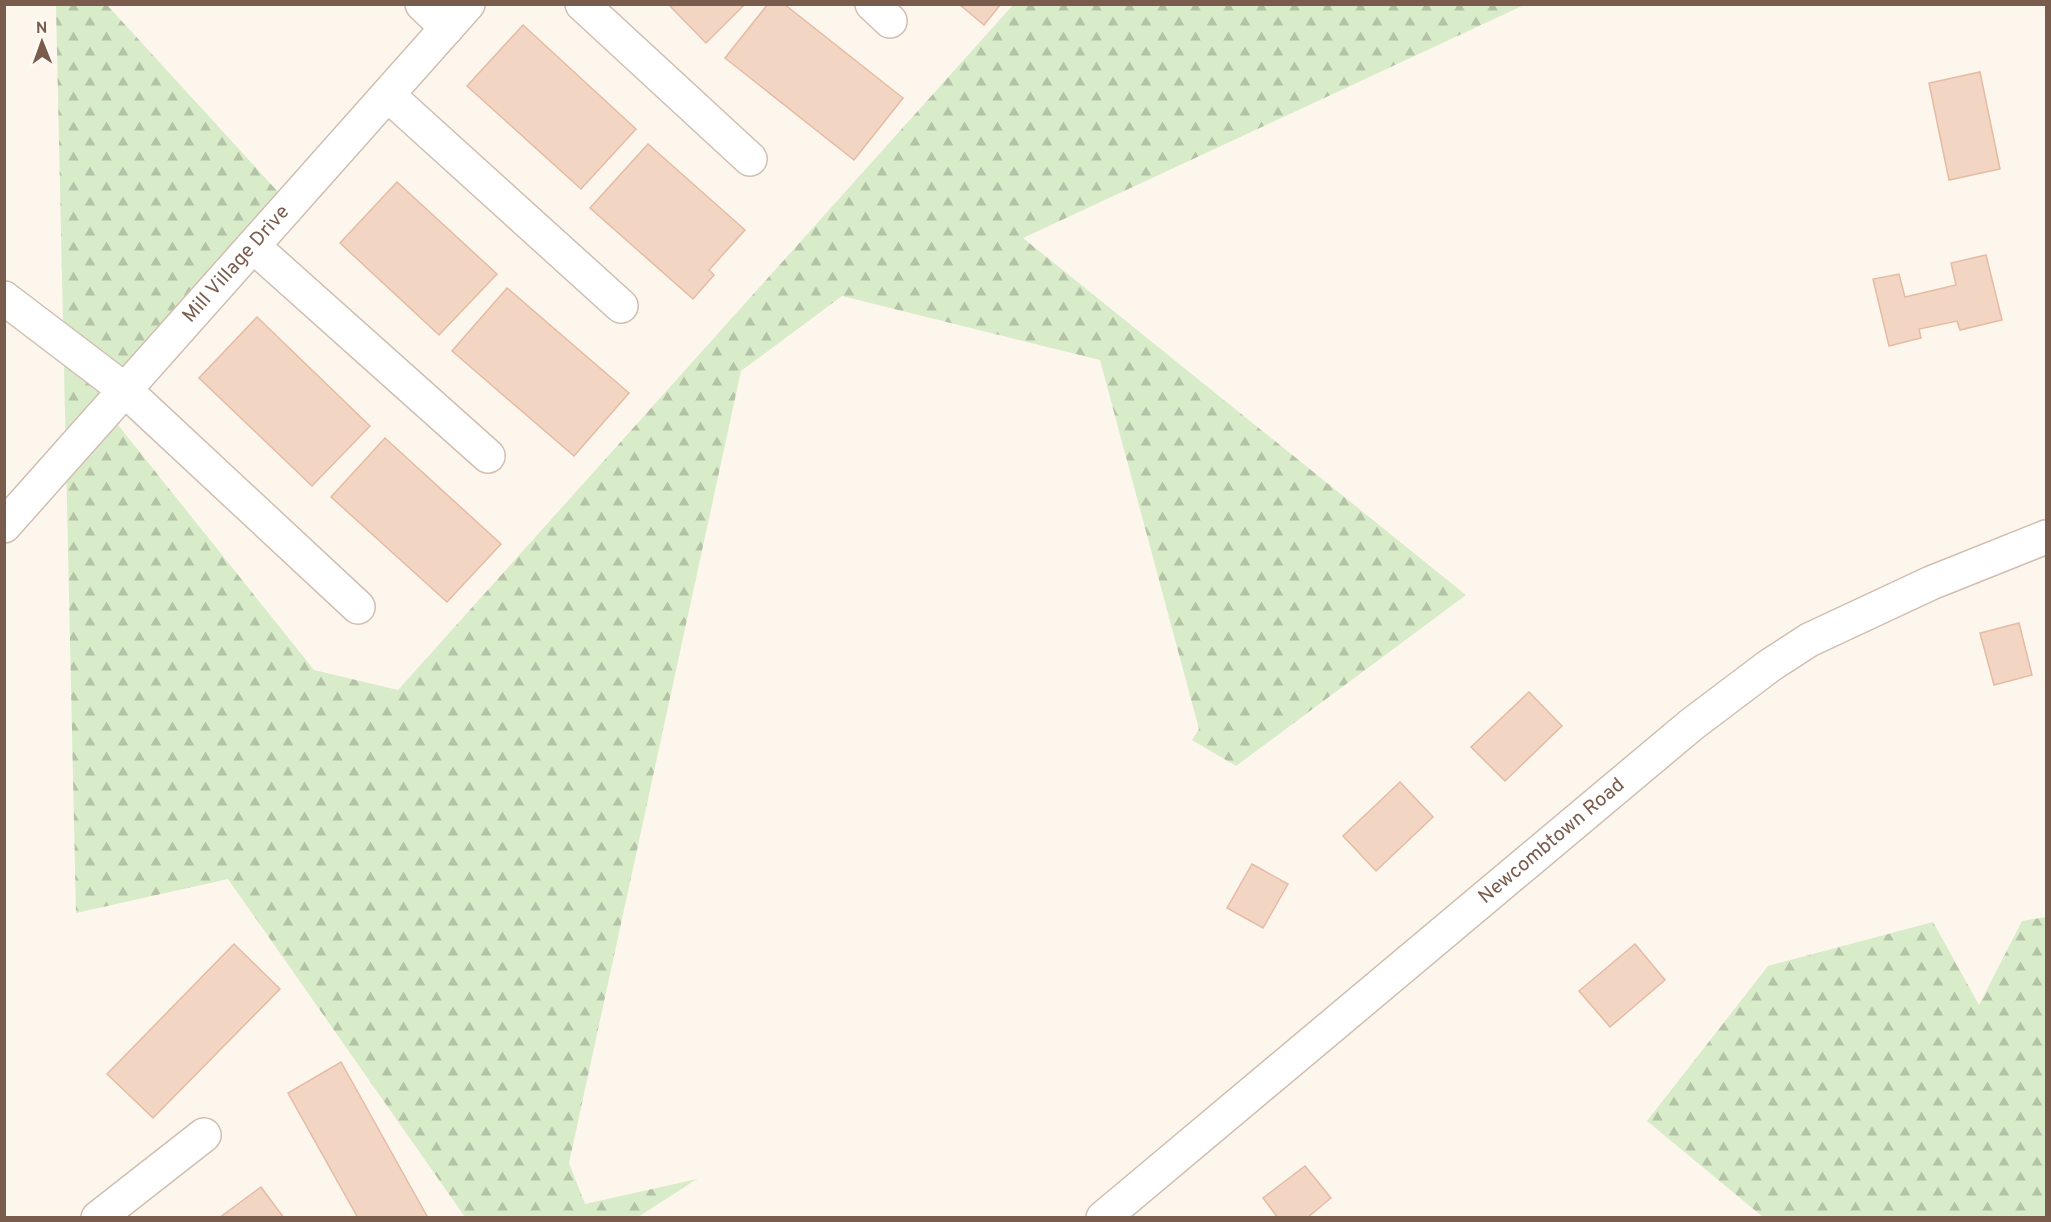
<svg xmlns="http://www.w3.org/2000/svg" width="2051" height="1222" font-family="Overpass,sans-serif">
<defs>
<pattern id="forest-firs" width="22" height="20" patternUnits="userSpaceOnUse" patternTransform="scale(1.5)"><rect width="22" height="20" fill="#d8ecc9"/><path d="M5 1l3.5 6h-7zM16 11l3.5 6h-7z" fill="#b4c2a5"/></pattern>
</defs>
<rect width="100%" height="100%" fill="#fdf6ec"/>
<path fill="url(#forest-firs)" d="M56,5H107L290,205L106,410L314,670L398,690L1013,5H1524L1023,238L1466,595L1236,766L1192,740L1199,729L1100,360L842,296L741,371L569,1163L585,1204L697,1179L638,1217H465L228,879L76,913Z
M2046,917V1217H1763L1647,1121L1768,966L1933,922L1979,1005L2022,921Z"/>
<path fill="#f3d5c3" stroke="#e6bba3" stroke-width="1.5" d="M668,4H745L706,43Z
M768,4H784L903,98L854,160L725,58Z
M959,4H1001L984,25Z
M523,25L636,129L581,189L467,86Z
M1980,72L2000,169L1949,180L1929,83Z
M648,144L745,230L709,270L714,275L693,299L590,208Z
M397,182L497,274L439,335L340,243Z
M1986,255L2002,320L1960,330L1957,321L1919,329L1921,338L1889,346L1873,279L1899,274L1905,297L1956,285L1951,263Z
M507,288L629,393L574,456L452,351Z
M257,317L370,426L312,486L199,378Z
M385,438L501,544L447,602L331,497Z
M2019,623L2032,675L1994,685L1980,633Z
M1529,692L1562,726L1505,781L1471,747Z
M1400,782L1433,817L1376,871L1343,836Z
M1252,864L1288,884L1263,928L1227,908Z
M234,944L280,989L153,1118L107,1074Z
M1635,944L1665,980L1610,1027L1579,991Z
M341,1062L428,1218H358L288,1093Z
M1305,1166L1331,1198L1307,1218H1278L1263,1198Z
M261,1187L284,1218H219Z"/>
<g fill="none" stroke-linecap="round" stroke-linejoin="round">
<g stroke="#d1beb0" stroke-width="36">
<g id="minor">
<path d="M422,4L447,28"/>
<path d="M582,4L750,159"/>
<path d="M872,4L890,21"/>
<path d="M388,95L621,306"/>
<path d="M253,246L488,456"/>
<path d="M4,298L125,390L358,607"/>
<path id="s1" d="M4,526L468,4"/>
<path d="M98,1218L204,1135"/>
<path id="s2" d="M1103,1218L1691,725L1769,666L1809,640L1931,583L2046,537"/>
</g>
</g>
<use href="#minor" stroke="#fff" stroke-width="33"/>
</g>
<g text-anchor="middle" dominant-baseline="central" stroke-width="6" stroke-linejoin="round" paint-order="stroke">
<g font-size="20" fill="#7a5c4d" stroke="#fffaf3">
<text stroke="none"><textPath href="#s1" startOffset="350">Mill Village Drive</textPath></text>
<text stroke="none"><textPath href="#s2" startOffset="586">Newcombtown Road</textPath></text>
</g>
</g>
<rect width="2051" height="1222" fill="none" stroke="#7a5c4d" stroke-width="12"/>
<g transform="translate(42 42) rotate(359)" stroke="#fffaf3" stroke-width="4.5" paint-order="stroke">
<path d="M0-4.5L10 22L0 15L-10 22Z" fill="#7a5c4d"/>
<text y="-9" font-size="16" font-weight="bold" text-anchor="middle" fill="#7a5c4d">N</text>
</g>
</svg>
